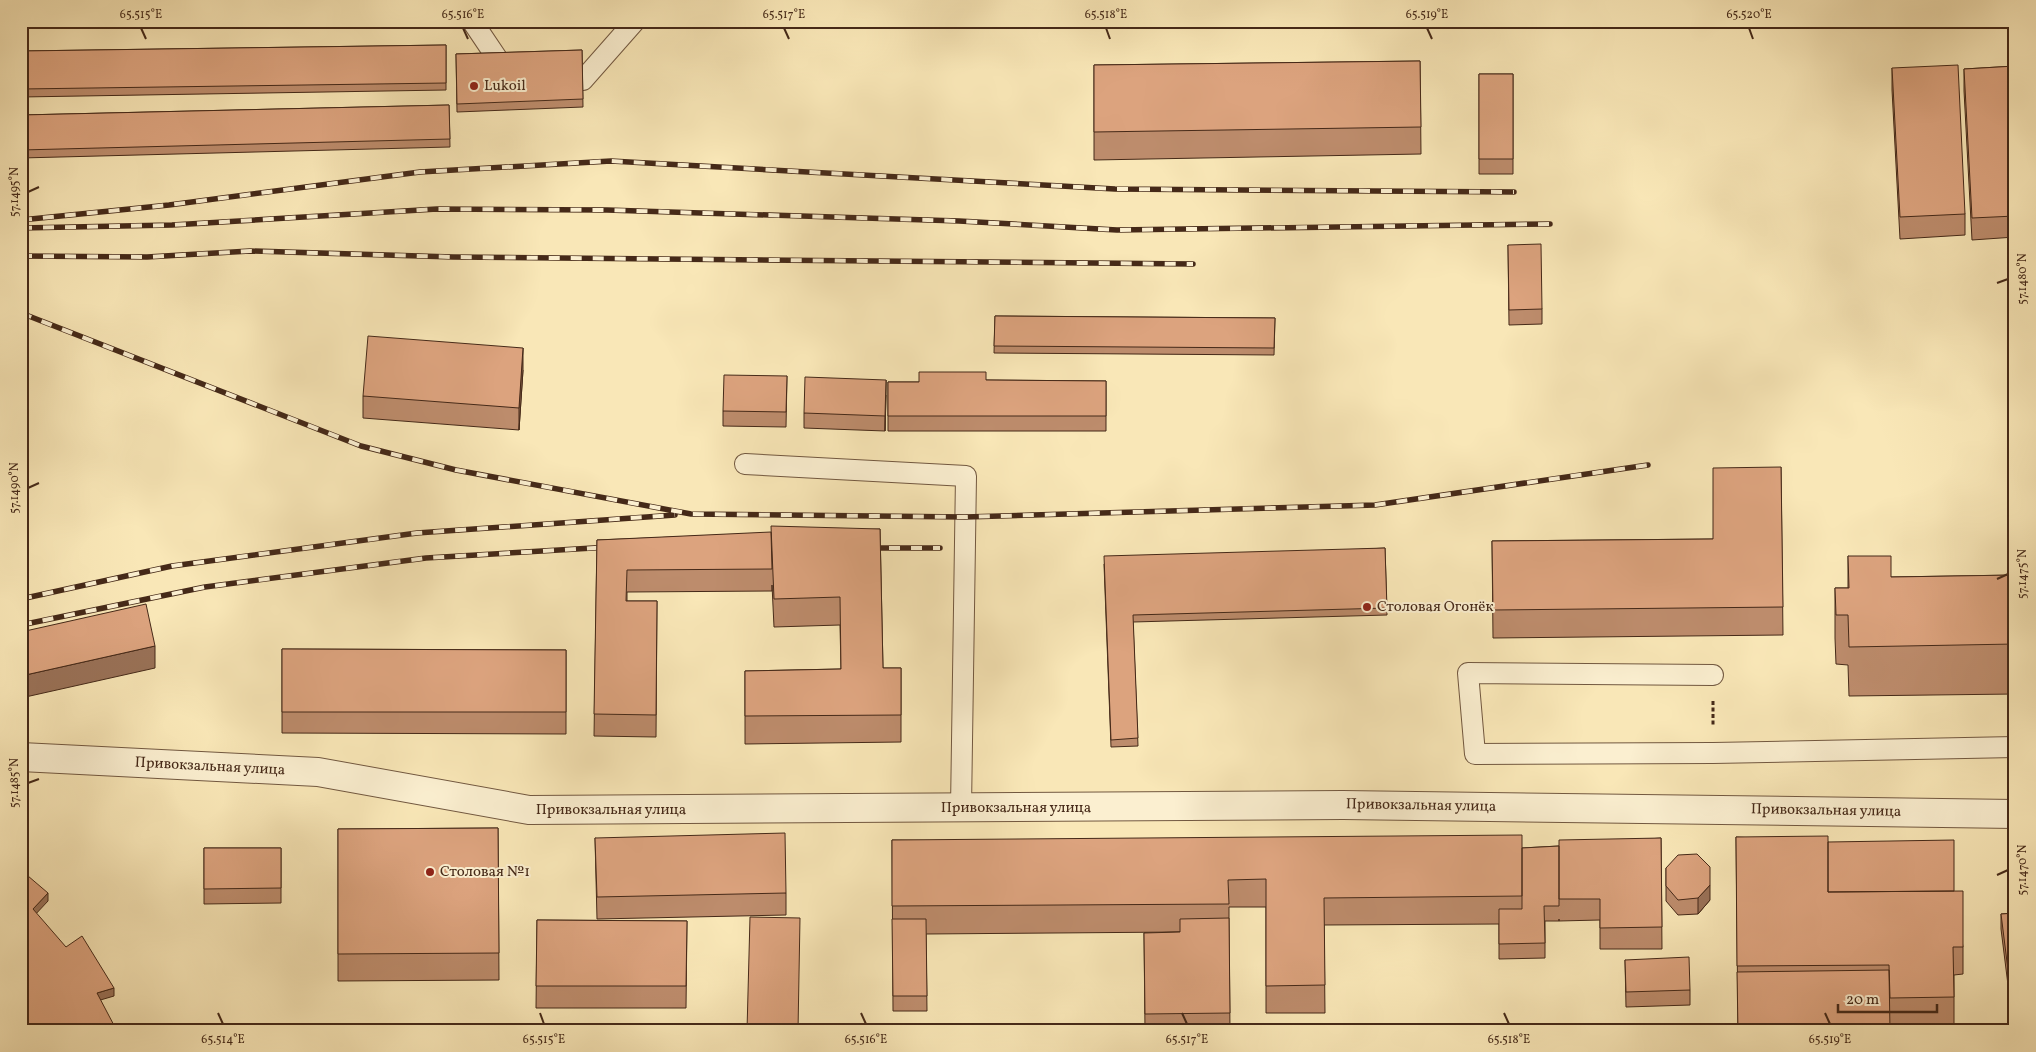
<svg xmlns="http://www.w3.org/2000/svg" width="2036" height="1052" font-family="Vollkorn,serif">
<rect width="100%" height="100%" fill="#f9e7b7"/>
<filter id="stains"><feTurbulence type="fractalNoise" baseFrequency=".004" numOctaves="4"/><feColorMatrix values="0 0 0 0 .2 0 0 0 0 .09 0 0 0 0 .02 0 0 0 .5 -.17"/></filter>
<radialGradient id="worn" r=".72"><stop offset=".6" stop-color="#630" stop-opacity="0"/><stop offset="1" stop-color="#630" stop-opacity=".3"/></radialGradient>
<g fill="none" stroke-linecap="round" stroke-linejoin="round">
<g stroke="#725840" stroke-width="22">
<path id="lane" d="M472,21L509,76
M556,81L583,80L635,21
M745,464L966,476L961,808
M1713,675L1468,673L1475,754L1713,753L2015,747"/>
</g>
<g stroke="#725840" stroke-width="30">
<path id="street" d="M21,757L318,772L529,810L1343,805L2015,814"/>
</g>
<path stroke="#452918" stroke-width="3" stroke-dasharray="4 2.5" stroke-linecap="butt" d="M1713,701V727"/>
<use href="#lane" stroke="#fbefd0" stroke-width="20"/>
<use href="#street" stroke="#fbefd0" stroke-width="28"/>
<g stroke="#452918" stroke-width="5.5">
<path id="rail" d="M21,220L169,205L420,172L611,161L1115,189L1514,192
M21,228L172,225L437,209L607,210L959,221L1117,230L1550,224
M21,256L147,257L250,251L453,257L1193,264
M21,313L361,446L456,470L691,514L965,517L1375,505L1648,465
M867,548H940
M21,599L172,566L417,533L675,515
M21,625L205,587L426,558L610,547"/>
</g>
<use href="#rail" stroke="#fbefd0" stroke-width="4" stroke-dasharray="11" stroke-linecap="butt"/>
</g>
<path fill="#bd8c6c" stroke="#452918" d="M446,45V90L21,97V51Z
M582,50L583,107L457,112L456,54Z
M1420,61L1421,154L1094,160V65Z
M2015,66V237L1972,240L1964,91V69Z
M1892,68L1965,214V235L1900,239L1892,90Z
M1479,74H1513V174H1479Z
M449,105L450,147L21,158V115Z
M1508,245L1542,309V324L1509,325Z
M995,316L1275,318L1274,355L994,353Z
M523,370L519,430L363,418V396Z
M787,376L786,427L723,426V411Z
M986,380L1106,381V431H888V382H919Z
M886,395L885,431L804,428V413Z
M1781,467L1783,635L1493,638L1492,541L1713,539Z
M880,529L883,668H901V742L745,744V671L841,669L840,625L774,627L772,585V591L627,592V601H657L656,737L594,736L597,540Z
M1385,548L1387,615L1133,622L1138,746L1111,747L1104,564Z
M1848,556L1891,577L2015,575V694L1849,696L1848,665L1836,664L1835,638V588H1848Z
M282,649L566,650V734L282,733Z
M498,828L499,980L338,981V829Z
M1736,837L1828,842L1954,891L1963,947V974L1954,975V1025L1890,1026L1738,1031Z
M595,838L786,893V915L597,919Z
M1661,838L1662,949H1600V920L1559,921V919V921H1545V958L1499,959V924L1324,925L1325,1013H1266V907H1229V918L1230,1031H1145L1144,933L1180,932L926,934L927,1011H893L892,840L1522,848L1559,846Z
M204,848H281V903L204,904Z
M1666,868L1710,900L1698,914L1678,915L1666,901Z
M2015,913V984L2008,985L2001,929V914Z
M537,920L687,921L686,1008H536Z
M1625,960L1690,990V1005L1626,1007Z"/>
<path fill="#9a7258" stroke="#452918" d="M523,348V370L519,430V408Z
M886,380V395L885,431V416Z
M155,646V668L21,698V676Z
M1710,885V900L1698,914V898Z
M48,893V901L33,917V909Z
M114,988V996L97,1001V993Z"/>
<path fill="#dca37e" stroke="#452918" d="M446,45V83L21,89V51Z
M582,50L583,99L457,104L456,54Z
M1420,61L1421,127L1094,132V65Z
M1958,65L1965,214L1900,217L1892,68Z
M2015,66V216L1972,218L1964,69Z
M1479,74H1513V159H1479Z
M449,105L450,139L21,150V115Z
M1541,244L1542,309L1509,310L1508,245Z
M995,316L1275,318L1274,348L994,346Z
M368,336L523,348L519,408L363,396Z
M919,372H986V380L1106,381V416H888V382H919Z
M724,375L787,376L786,412L723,411Z
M805,377L886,380L885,416L804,413Z
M1781,467L1783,607L1493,610L1492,541L1713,539V468Z
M771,526L880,529L883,668H901V715L745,716V671L841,669L840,597L774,599Z
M771,532L772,569L627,570L626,601H657L656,715L594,714L597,540Z
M1385,548L1387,608L1133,615L1138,738L1111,740L1104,556Z
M1848,556H1891V577L2015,575V644L1849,647L1848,615H1836L1835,588H1849Z
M146,604L155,646L21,676V632Z
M282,649L566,650V712H282Z
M498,828L499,953L338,954V829Z
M785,833L786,893L597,897L595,838Z
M1522,835V896L1324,898L1325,985L1266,986V879L1228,880L1229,904L892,906V840Z
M1828,836V892L1963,891V947H1953L1954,997L1890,998L1889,965L1737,966L1736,837Z
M1661,838L1662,927L1600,928V899H1559V840Z
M1954,840V891L1828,892V842Z
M1559,846V906H1544L1545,943L1499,944V909H1522V848Z
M204,848H281V888L204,889Z
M1697,854L1710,867V885L1698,898L1678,900L1666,886V868L1678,855Z
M21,870L48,893L33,909L66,947L82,936L114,988L97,993L117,1031H21Z
M2015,913V969L2008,970L2001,914Z
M750,917L800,918L798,1031H747Z
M1229,918L1230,1013L1145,1014L1144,933L1180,932V919Z
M892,919H926L927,996H893Z
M537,920L687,921L686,986H536Z
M1689,957L1690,990L1626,992L1625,960Z
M1889,970L1890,1031H1738L1737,972Z
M442,1026L447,1031H438Z"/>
<path fill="none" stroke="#452918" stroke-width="2" d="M141,28L146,39M463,28L468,39M784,28L789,39M1106,28L1110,39M1427,28L1432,39M1749,28L1753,39M28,192L39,187M1997,283L2008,279M28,488L39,483M1997,579L2008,574M28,783L39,779M1997,875L2008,870M218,1013L223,1024M540,1013L544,1024M861,1013L866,1024M1182,1013L1187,1024M1504,1013L1509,1024M1825,1013L1830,1024"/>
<g fill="#8f2418" stroke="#fbefd0" stroke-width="2">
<circle cx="474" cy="86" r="5"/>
<circle cx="1367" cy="607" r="5"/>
<circle cx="430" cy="872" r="5"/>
</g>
<g text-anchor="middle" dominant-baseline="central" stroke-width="4" stroke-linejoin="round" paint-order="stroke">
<g font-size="15" fill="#452918" stroke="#fbefd0" text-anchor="start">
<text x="484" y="86">Lukoil</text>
<text x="1377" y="607">Столовая Огонёк</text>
<text x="440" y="872">Столовая №1</text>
</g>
<g font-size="15" fill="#452918" stroke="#fbefd0">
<text transform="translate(210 767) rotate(3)">Привокзальная улица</text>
<text transform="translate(1421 806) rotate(1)">Привокзальная улица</text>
<text x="1016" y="808">Привокзальная улица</text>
<text x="611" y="810">Привокзальная улица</text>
<text transform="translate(1826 811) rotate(1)">Привокзальная улица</text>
</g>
</g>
<rect width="2036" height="1052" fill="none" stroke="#f9e7b7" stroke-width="55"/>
<path d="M1838 1004v8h99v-8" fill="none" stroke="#452918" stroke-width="2.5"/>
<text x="1846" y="1004" font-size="15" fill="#452918" stroke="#fbefd0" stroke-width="4" paint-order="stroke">20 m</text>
<rect x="28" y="28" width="1980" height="996" fill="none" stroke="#452918" stroke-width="2"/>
<g font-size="12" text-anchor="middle" fill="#452918">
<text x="141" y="18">65.515°E</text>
<text x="463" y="18">65.516°E</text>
<text x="784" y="18">65.517°E</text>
<text x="1106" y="18">65.518°E</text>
<text x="1427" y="18">65.519°E</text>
<text x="1749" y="18">65.520°E</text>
<text transform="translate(14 192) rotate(-90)" y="4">57.1495°N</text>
<text transform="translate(2022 279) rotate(-90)" y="4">57.1480°N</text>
<text transform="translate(14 488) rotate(-90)" y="4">57.1490°N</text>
<text transform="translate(2022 574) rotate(-90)" y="4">57.1475°N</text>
<text transform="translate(14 783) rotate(-90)" y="4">57.1485°N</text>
<text transform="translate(2022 870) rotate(-90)" y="4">57.1470°N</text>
<text x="223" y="1043">65.514°E</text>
<text x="544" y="1043">65.515°E</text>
<text x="866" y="1043">65.516°E</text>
<text x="1187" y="1043">65.517°E</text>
<text x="1509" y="1043">65.518°E</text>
<text x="1830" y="1043">65.519°E</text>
</g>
<rect width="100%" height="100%" filter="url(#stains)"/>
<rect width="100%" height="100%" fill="url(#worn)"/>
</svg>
